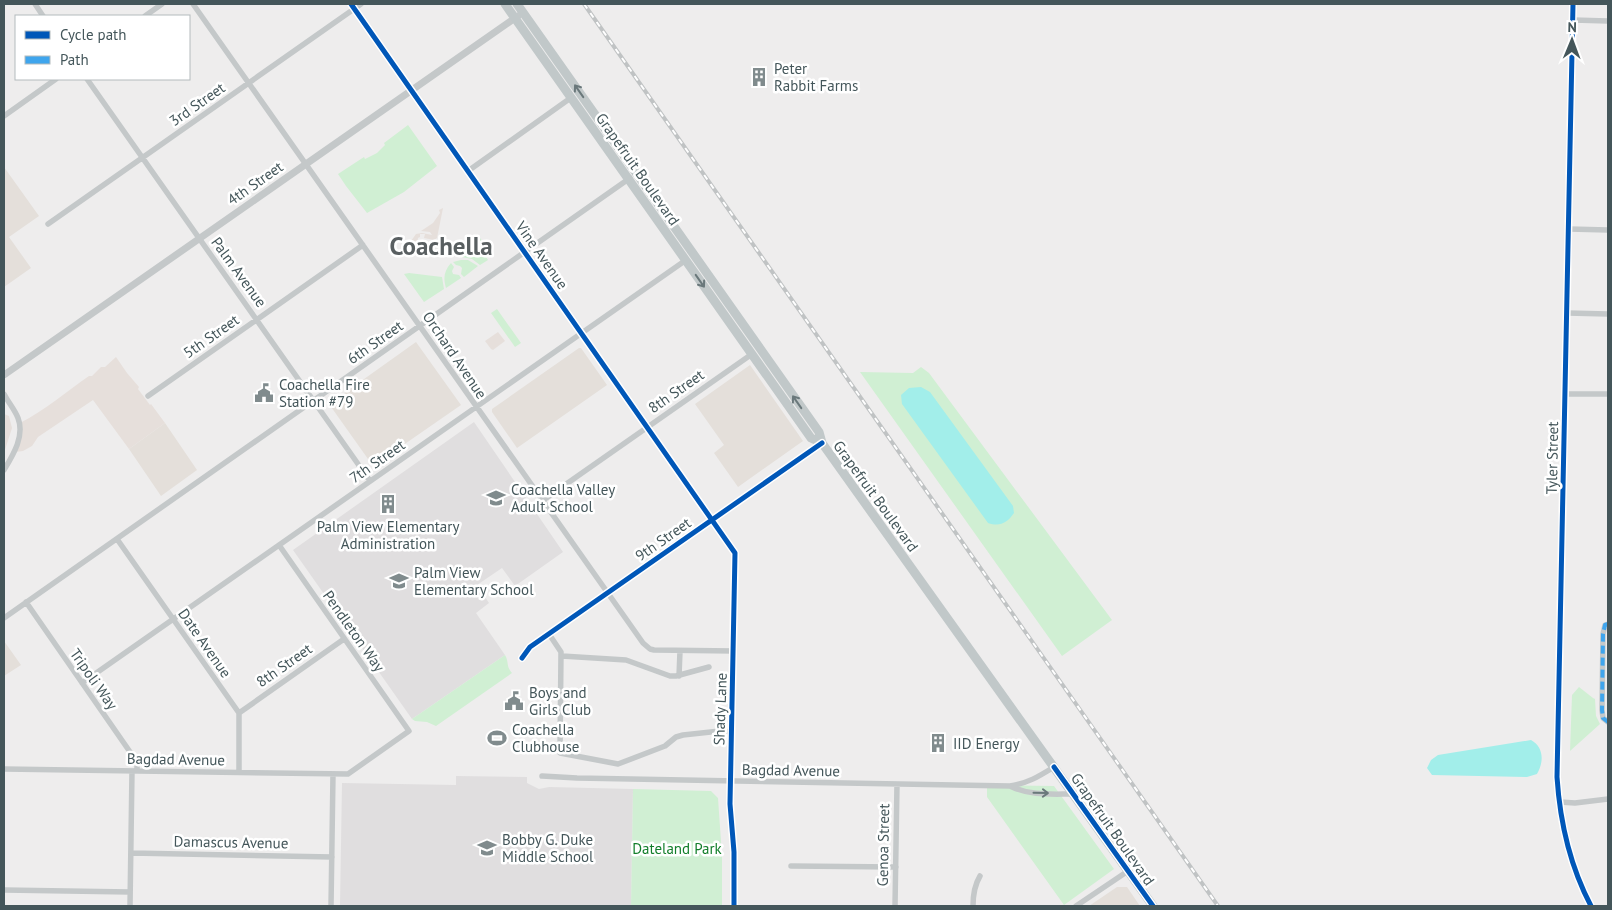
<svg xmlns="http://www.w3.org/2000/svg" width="1612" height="910" font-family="'PT Sans',sans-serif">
<rect width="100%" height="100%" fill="#eeeded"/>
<path fill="#e4dfda" d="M4,167L39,216L9,237L31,268L4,287Z
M416,342L461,405L373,466L329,404Z
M579,348H581L607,385L517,448L492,412V409Z
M750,365L803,441L738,487L714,453L724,445L695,404Z
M165,423L197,470L161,496L129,449Z
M4,641L21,665L4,676Z
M1117,887H1127L1140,906H1089Z"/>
<path fill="#e0dedf" d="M474,422L563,552L515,586L502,568L477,585L489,603L476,613L505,655L412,719L293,550Z
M456,776L527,777V783L539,789L549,787L633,789L631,906H340L342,783L456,785Z"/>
<path fill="#d0efd3" d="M408,125L437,166L404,192L367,213L346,186L338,174L364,157L365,159L377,153L385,145L384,143Z
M478,235L484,244V248L482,250L488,260L480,265L472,259L462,257L466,237L473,238Z
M461,260H468L478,266L464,277L461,274L462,268L460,266L456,265L453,262Z
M451,263L454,267L452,271L453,274L459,275L461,278L446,288C443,278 444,271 451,263Z
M409,273L442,277L444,289L424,302L404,274Z
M497,309L521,343L515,347L491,313Z
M921,367L929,373L1112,620L1062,656L860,372L913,373Z
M505,655C509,661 506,667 512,673L436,726L427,722L415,721L412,719Z
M1579,687L1593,698L1595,699L1596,716L1600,724L1570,751L1572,695Z
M987,785L1054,786L1114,869L1064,905L987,797Z
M633,789L711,791L718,798L722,856V906H631Z"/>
<path fill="#e6dfdb" d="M443,208L437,238L434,240L424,238L425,234H420V237L418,238L416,247L420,248L419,252L410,251L411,241L416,234L422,233L432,235L430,232L421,231L433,223L440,213L439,210Z
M498,332L505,341L493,350L491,349L485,341Z
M116,357L127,373L139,387L138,389L150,405L151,404L165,423L129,449L93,400L38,437L32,446L23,451L15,452L20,423C45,410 66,392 89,376H92L101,367H105Z
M4,414L9,416L12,428L4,453Z"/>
<path fill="#a2eeea" d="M921,387L930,392L1013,506L1014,513C1007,523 1000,527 988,523L902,404L901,395L909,388Z
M1531,740C1544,747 1544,762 1537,774L1527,777L1432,775L1427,768L1431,760L1438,755Z"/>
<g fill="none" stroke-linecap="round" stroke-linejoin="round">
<path stroke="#c4c8c9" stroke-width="5.5" d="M35,4L43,16
M193,4L643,643L650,649L654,650L734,651
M351,4L735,553L730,804L734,852V906
M145,16L162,4
M1573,20L1608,21
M87,79L370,481
M4,116L56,79
M468,171L572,97
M48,224L361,4
M1569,229L1608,230
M1567,313L1608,314
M4,394C8,402 15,410 18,418C25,436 13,455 4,470
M1566,394H1608
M148,396L363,245
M542,501L752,354
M117,539L239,713V772
M26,602L137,762V771
M4,618L630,178
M1608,624L1605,625L1603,634L1602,710L1603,718L1608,722
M549,634L561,652L560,753L618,764L665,746L676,737L683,735L720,731L732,732
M562,656L626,660L670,676H676L709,667
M522,658L530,647L822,443
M679,676L680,651
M82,683L686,260
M239,713L344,639
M4,769L348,774L409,731L279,545
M542,776L577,778L1010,786C1028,783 1038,777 1054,767
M1010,786C1030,796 1051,794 1073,794
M1560,802L1575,803L1608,799
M131,853L332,857
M791,866L896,867
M4,890L130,892
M130,906L132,771
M331,906L333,774
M895,906L897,784
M973,906C973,895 974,886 980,876
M1076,906L1128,871"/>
<path stroke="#c4c8c9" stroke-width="7" d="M1573,4L1557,777C1560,823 1570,866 1591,906
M4,375L518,16"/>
<path stroke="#c1c8c9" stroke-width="9" d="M505,4L811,438L822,443
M517,4L819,432L822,443L1153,906"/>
<g stroke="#c0c3c4" stroke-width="4">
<path id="rail" d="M584,4L1218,906"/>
</g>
<use href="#rail" stroke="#fff" stroke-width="2" stroke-dasharray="5.5" stroke-linecap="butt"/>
<path stroke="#3fa5ed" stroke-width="4" stroke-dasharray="8 4" stroke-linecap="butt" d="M1608,624L1605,625L1603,634L1602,710L1603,718L1608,722"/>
<g stroke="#fff" stroke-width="8">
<path id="cycleway" d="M351,4L735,553L730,804L734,852V906
M1573,4L1557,777C1560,823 1570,866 1591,906
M522,658L530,647L822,443
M1054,767L1153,906"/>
</g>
<use href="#cycleway" stroke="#0057b8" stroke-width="5"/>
</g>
<defs><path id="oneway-shaft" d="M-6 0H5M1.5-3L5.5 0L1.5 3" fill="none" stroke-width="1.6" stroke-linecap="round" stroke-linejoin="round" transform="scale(1.25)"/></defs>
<g stroke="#6a787b">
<use href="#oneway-shaft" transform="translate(579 91) rotate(-125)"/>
<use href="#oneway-shaft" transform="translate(700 281) rotate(55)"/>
<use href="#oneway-shaft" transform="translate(797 402) rotate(-125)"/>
<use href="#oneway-shaft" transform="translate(1041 793) rotate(1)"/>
</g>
<defs>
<g id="building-bare" transform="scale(1.5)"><path d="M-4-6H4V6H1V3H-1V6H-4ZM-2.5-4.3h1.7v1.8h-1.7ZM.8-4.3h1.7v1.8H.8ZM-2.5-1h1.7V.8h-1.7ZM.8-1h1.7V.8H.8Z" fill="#808b8d" stroke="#fff" stroke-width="2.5" paint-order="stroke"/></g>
<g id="civic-bare" transform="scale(1.5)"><path d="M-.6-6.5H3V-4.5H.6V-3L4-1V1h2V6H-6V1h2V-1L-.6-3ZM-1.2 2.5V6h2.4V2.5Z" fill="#808b8d" stroke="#fff" stroke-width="2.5" paint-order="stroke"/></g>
<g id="school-bare" transform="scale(1.5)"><path d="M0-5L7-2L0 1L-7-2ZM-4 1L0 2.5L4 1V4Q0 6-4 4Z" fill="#808b8d" stroke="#fff" stroke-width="2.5" paint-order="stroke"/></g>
<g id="stadium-bare" transform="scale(1.5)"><path d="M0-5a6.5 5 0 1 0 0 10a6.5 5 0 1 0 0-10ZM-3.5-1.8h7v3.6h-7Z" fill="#808b8d" stroke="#fff" stroke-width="2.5" paint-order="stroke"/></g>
</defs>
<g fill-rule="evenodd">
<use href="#building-bare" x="759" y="77"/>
<use href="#civic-bare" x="264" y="393"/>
<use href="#school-bare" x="496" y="498"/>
<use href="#building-bare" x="388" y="504"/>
<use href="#school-bare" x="399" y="581"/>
<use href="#civic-bare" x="514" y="701"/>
<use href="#stadium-bare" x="497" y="738"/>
<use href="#building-bare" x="938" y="743"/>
<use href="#school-bare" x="487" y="848"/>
</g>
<g text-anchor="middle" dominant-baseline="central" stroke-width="5" stroke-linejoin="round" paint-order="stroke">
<g font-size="15" fill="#44565a" stroke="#fff" text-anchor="start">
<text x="774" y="68">Peter<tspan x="774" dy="17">Rabbit Farms</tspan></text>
<text x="279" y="384">Coachella Fire<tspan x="279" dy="17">Station #79</tspan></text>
<text x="511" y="489">Coachella Valley<tspan x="511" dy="17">Adult School</tspan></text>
<text x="388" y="526" text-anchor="middle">Palm View Elementary<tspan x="388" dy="17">Administration</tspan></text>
<text x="414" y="572">Palm View<tspan x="414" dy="17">Elementary School</tspan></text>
<text x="529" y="692">Boys and<tspan x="529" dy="17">Girls Club</tspan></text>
<text x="512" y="729">Coachella<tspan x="512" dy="17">Clubhouse</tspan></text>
<text x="953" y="743">IID Energy</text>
<text x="502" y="839">Bobby G. Duke<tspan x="502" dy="17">Middle School</tspan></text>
</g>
<g font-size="15" fill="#44565a" stroke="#fff">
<text transform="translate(197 104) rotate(-35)">3rd Street</text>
<text transform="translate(638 169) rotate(55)">Grapefruit Boulevard</text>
<text transform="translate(255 183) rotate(-35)">4th Street</text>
<text transform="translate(542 255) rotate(55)">Vine Avenue</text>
<text transform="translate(239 272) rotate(54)">Palm Avenue</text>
<text transform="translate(211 336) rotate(-35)">5th Street</text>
<text transform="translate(375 342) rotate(-35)">6th Street</text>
<text transform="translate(455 355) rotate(56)">Orchard Avenue</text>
<text transform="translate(676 391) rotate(-35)">8th Street</text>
<text transform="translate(1552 458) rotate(-89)">Tyler Street</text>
<text transform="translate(377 461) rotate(-35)">7th Street</text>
<text transform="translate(876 496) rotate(54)">Grapefruit Boulevard</text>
<text transform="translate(663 539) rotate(-35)">9th Street</text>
<text transform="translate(354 631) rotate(55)">Pendleton Way</text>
<text transform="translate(205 643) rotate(55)">Date Avenue</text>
<text transform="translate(284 665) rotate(-35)">8th Street</text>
<text transform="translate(94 679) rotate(55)">Tripoli Way</text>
<text transform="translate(720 709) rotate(-88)">Shady Lane</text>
<text transform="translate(176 759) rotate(1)">Bagdad Avenue</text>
<text transform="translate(791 770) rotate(1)">Bagdad Avenue</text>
<text transform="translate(1113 829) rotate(55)">Grapefruit Boulevard</text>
<text transform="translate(231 842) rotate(1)">Damascus Avenue</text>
<text transform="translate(883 845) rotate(-89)">Genoa Street</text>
</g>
<g font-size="15" fill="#127e2a" stroke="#fff">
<text x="677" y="848">Dateland Park</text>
</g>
<g font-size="25" font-weight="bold" fill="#595f61" stroke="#fff">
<text x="441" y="246">Coachella</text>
</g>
</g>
<rect width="1612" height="910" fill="none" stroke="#44565a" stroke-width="10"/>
<rect x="15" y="15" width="175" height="65" fill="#ffffff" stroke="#b4bbbd"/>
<rect x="25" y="31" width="25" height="8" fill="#0057b8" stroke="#b4bbbd"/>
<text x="60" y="40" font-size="15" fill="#44565a">Cycle path</text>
<rect x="25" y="56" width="25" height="8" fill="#3fa5ed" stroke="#b4bbbd"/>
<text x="60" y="65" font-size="15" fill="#44565a">Path</text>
<g transform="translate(1572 40) rotate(1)" stroke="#ffffff" stroke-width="4" paint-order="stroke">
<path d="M0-4L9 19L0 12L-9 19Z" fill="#44565a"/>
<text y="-8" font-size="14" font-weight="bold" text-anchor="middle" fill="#44565a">N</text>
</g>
</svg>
